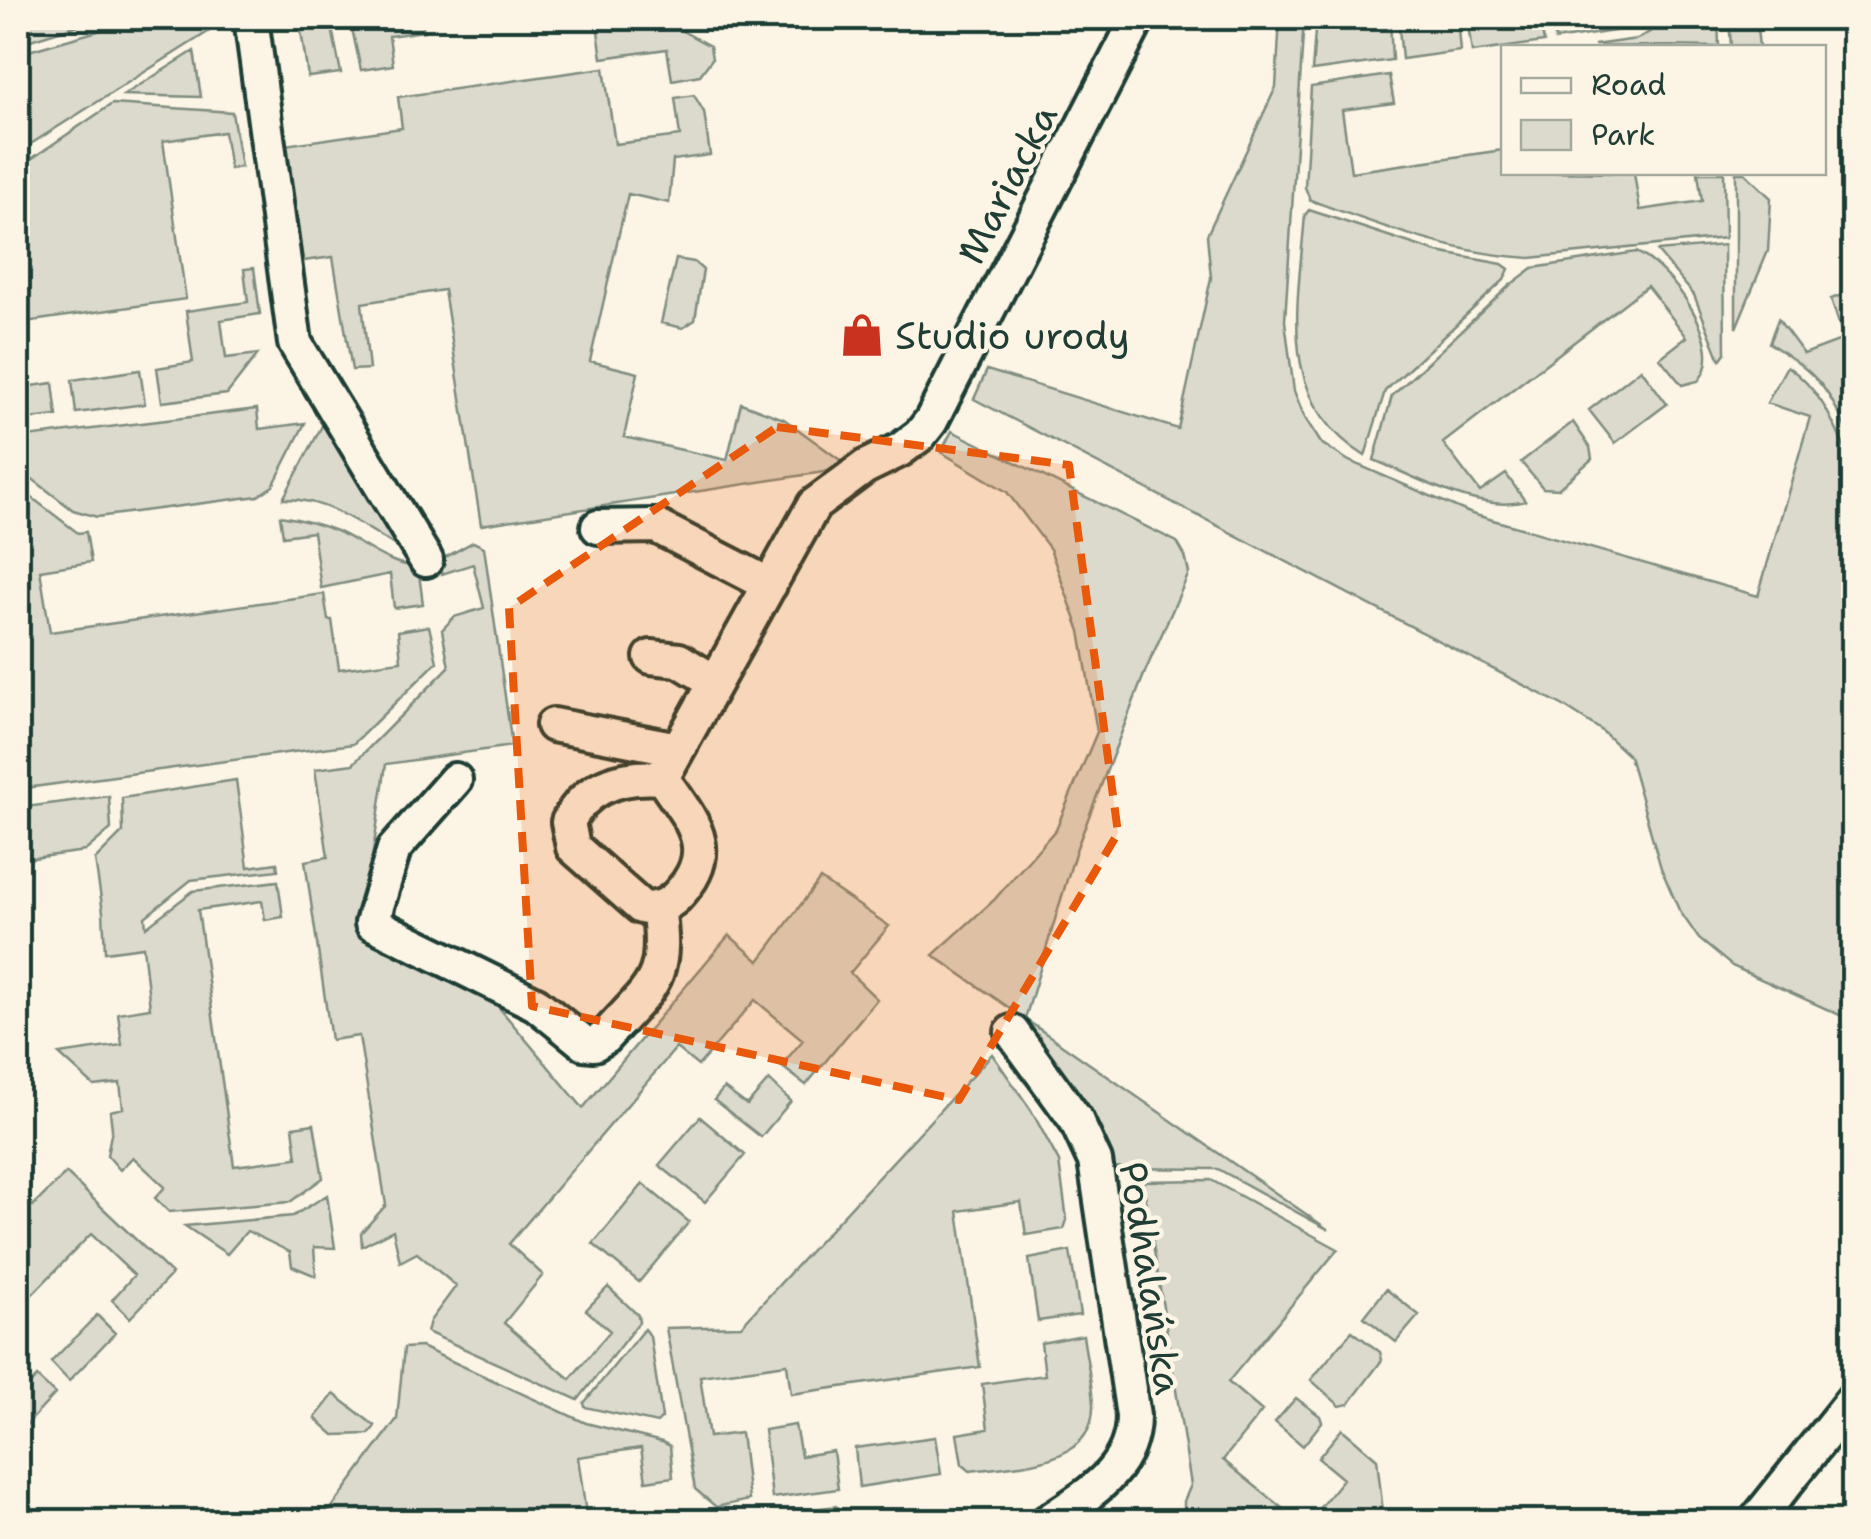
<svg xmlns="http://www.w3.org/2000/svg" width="1871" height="1539" font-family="'Shantell Sans',sans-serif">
<rect width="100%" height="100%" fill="#fcf5e5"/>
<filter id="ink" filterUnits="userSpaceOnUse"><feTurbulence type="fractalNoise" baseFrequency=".01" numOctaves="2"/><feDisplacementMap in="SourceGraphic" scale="20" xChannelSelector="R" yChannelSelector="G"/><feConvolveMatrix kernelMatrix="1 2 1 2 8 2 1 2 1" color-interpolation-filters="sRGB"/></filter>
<g filter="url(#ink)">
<path fill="#dcdacc" stroke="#7e8c80" stroke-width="2.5" d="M25,18H101L21,43Z
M143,18H208L219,25L18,152V54Z
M299,18H330L341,73L308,77Z
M359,18H421L424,31L389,36L393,65L361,70L351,24Z
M596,18H658L710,46L712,59L700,75L672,80L667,49L602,58Z
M1280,18H1304L1285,321L1294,391L1305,418L1321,443L1349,461L1472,514L1758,596L1810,417L1767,403L1787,366C1825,393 1835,428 1854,469V923L1848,943L1853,945V1021L1732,966L1699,939L1679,910L1661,868L1629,756L1601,730L1562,705L974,399L987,370L1178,429L1211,278L1207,235L1276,87Z
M1316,18H1390L1392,60L1312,71Z
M1398,18H1457L1460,51L1402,59Z
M1467,18H1540L1544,42L1472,52Z
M1555,18H1653L1627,29L1555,40Z
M1675,18H1718L1719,47L1594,45L1637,39Z
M1729,18H1756L1759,47H1731Z
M194,51L201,97L124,95Z
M604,68L615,144L680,136L675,98L694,95L704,112L710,155L673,160L669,203L628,194L590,361L638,373L624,437L727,460L741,403L784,419L840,460L836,470L481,525L444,290L362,303L369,369L352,370L333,257L303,261L285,145L402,128L398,97Z
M1389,75L1394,103L1342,110L1351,172L1503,150L1504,172L1634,173L1640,210L1702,201L1698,173H1724L1725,238L1530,258C1453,254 1381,226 1310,200L1305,187L1311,87Z
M112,104L232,112L241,167L230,169L224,132L163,141L186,299L18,323V168Z
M1736,173H1745L1771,198L1768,251L1736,328Z
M1309,210L1437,252L1502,264L1509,269L1504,280L1385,391L1365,456C1275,400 1298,306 1305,215Z
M1724,245L1725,353L1720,360L1694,295L1657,251Z
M1636,252C1670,266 1730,347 1698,381L1682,385L1660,358L1687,337L1647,286L1443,443L1480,492L1506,474L1525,501C1480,514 1416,477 1374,460L1392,396L1509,286L1533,268Z
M676,259L694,262L703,270L695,320L683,328L661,323Z
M254,268L260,314L221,320L226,358L258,354L227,394L162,402L157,368L193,362L186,311L248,302L244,269Z
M1853,291H1854L1853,445C1828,388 1822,377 1769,343L1778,319L1804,354L1844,339L1831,299Z
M1641,369L1667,404L1615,443L1589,410Z
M140,370L145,404L76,413L72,380Z
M53,383L57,416L18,420V388Z
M257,409L259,429L305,423L273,486L258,496L97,517L73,510L18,468V438Z
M1573,422L1590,447L1592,459L1558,489L1543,488L1521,462Z
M323,424L403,551C367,528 328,498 283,499Z
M952,431L1177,542L1185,556L1189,573L1145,672L1076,850L1025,1019L1329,1230L1218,1169L1111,1168C1085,1117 1064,1061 1019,1025L1024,1018L933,955L994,900L1056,829L1097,732L1080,631L1050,549L1007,492L941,452Z
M18,487L78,533L86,532L91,562L40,570L50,632L324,594L328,620H332L339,669L401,661L398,631L429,626L437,662L353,744L18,789Z
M280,516C299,519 317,523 336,531C362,542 389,567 418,566L423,604L394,608L390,574L321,588L313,532L283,536Z
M473,542L484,547L512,746L386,764L361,933L486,992L583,1108L729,935L759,961L820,879L889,926L850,973L877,999L806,1085L781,1066L803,1040L755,1000L698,1066L676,1048L509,1244L543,1275L504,1323L570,1379L610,1331L586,1310L608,1287L638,1315L639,1322L578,1400L427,1332L430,1321L456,1286L417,1253L400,1262L393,1230L362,1246L361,1233L386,1205L359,1036L331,1040L305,861L328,857L315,769L353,764L449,667L442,630L454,617L484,608L473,564L442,574L439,561Z
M236,780L248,867L277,863L278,870L191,880L145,917L146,927L193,891L278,881L283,917L265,920L262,901L198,910L234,1166L297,1158L293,1127L314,1124L323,1178L290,1202L169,1212L155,1198L165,1187L133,1157L120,1170L107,1155L112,1129L110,1111L123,1108L120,1083L94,1086L59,1054L122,1045L118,1013L150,1008L143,947L105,952L103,912L95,860L123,832L122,798Z
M109,796L111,829L85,851L18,860V808Z
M992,1054L1031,1110L1059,1162L1067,1220L1064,1229L1026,1235L1021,1202L958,1211L980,1367L791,1394L787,1364L700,1376L709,1437L741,1433L749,1500L716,1507L695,1489L666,1328L741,1326Z
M769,1080L791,1101L761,1137L714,1100L724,1088L747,1105Z
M700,1117L745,1155L705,1202L659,1165Z
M66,1173L172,1274L130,1318L112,1300L134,1275L91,1234L18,1309V1190L33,1206Z
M1211,1180L1338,1249L1228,1382L1262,1411L1223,1460L1298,1521H1184V1501L1191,1485L1143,1181Z
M643,1184L689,1222L639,1282L593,1244Z
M327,1195L335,1248L314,1247L316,1276L292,1266L290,1252L247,1231L227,1254L185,1226L293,1216Z
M1070,1251L1080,1315L1038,1321L1029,1259Z
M1386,1289L1419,1315L1396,1342L1364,1317Z
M97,1315L115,1333L69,1381L51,1362Z
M644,1329L650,1336L662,1418L657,1423L585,1407L584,1403Z
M1352,1331L1380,1352L1382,1360L1349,1404L1340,1406L1311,1380Z
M1083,1335C1086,1358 1092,1382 1093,1405C1095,1467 1012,1465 970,1471L962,1464L957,1434L988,1429L982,1384L1045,1375L1041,1343Z
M421,1347L586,1423L662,1442L670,1446L673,1477L646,1481L641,1448L578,1457L587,1521H322L397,1419L404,1348Z
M37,1377L55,1394L18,1434V1397Z
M334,1394L375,1426L369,1434L334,1435L315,1418Z
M1296,1398L1320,1416L1322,1422L1303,1446L1275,1422Z
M795,1425L801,1456L833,1451L838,1489L772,1498L764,1430Z
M1342,1429L1377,1459L1384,1521H1309L1343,1479L1318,1458Z
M935,1437L941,1474L859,1487L855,1448Z
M836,1506L842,1513L843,1521H722Z"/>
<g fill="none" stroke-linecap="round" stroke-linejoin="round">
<g stroke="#1f3d34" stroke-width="40">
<path id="minor" d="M251,18L295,343L426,560
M598,527L656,526L770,585
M651,657L679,660L715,682
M553,725L678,749
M662,778C623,775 586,785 568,822L573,847L641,907C654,911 667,906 677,896C721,850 691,820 662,778L814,505L865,467L900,450L920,435L931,421L1138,18
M455,780L394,849L372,923L536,1004L584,1043L594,1044L604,1038C651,985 669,983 658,907
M1012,1032L1076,1120L1095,1161L1133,1416C1133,1471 1088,1494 1047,1522
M1755,1522L1854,1398"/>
</g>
<use href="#minor" stroke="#fcf5e5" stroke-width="32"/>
</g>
</g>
<path fill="#e8590c" fill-opacity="0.2" stroke="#e8590c" stroke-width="8" stroke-dasharray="20 12" stroke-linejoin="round" d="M777,427L1069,465L1118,833L959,1100L532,1006L509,608Z"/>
<defs>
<g id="shop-bare" transform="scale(3.45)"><path d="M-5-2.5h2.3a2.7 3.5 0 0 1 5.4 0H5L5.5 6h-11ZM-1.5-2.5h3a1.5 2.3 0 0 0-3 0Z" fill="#c8321e" stroke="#fcf5e5" stroke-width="2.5" paint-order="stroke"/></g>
</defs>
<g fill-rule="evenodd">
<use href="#shop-bare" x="862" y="335"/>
</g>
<g text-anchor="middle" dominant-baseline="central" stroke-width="9" stroke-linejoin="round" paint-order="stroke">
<g font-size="38" fill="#1f3d34" stroke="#fcf5e5">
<text transform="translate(1007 184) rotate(-63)">Mariacka</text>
<text transform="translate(1151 1278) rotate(81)">Podhalańska</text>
</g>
<g font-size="38" fill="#1f3d34" stroke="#fcf5e5" text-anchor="start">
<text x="895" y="335">Studio urody</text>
</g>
</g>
<rect width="1871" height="1539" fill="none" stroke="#fcf5e5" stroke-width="60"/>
<rect x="30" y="30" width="1811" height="1479" fill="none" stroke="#1f3d34" stroke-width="4" filter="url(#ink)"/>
<rect x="1501" y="45" width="325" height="130" fill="#fcf5e5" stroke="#a4ab9e" stroke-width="2.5"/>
<rect x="1521" y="78" width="50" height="15" fill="#fcf5e5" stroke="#a4ab9e" stroke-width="2.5"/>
<text x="1591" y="95" font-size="30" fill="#1f3d34">Road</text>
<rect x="1521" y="120" width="50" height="30" fill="#dcdacc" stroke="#a4ab9e" stroke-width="2.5"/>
<text x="1591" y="145" font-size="30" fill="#1f3d34">Park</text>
</svg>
